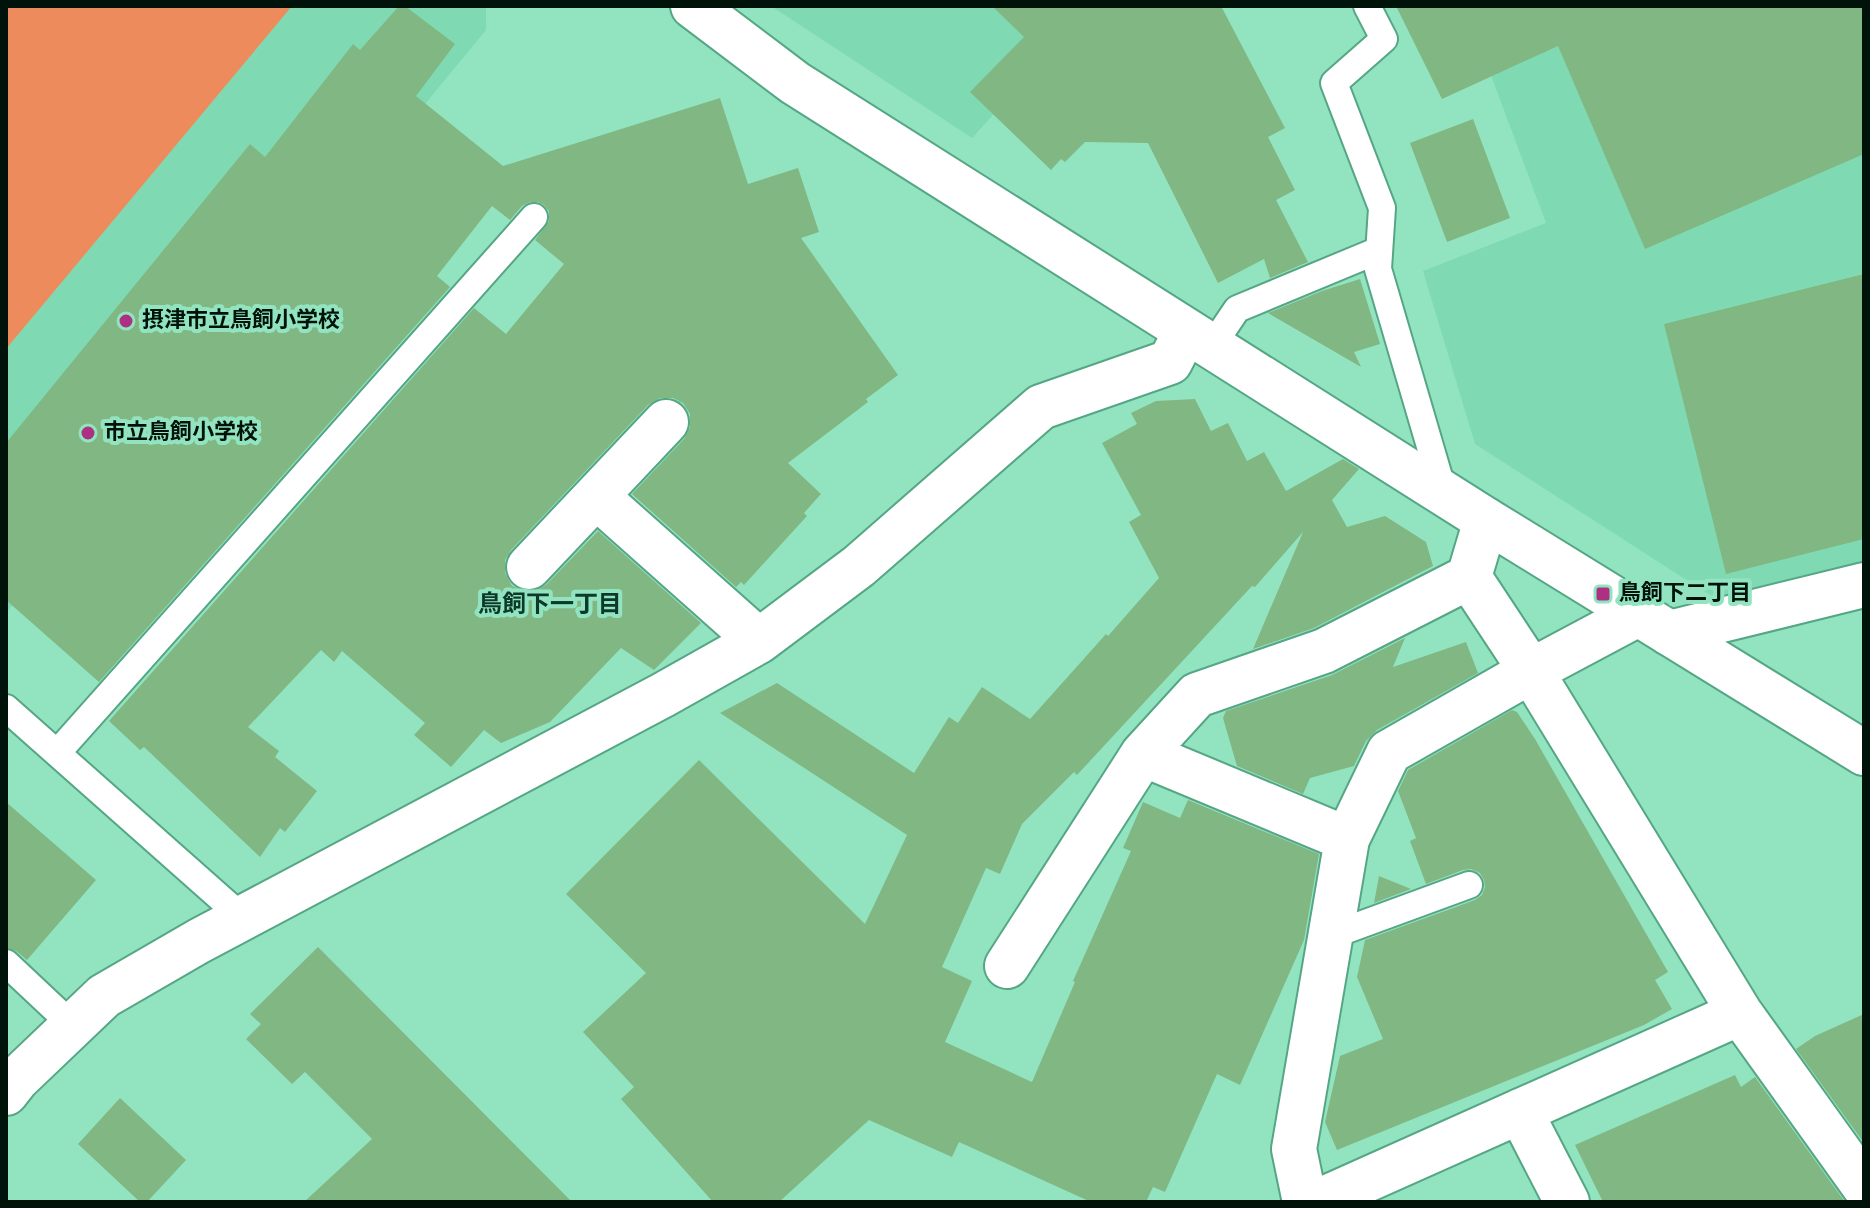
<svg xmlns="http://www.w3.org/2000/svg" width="1870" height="1208" font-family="Overpass,'Noto Sans JP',sans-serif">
<rect width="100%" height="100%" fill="#92e4c0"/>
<path fill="#7fdab3" d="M6,6H486V30L6,613Z
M771,6H1093L972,138Z
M1864,6V567L1719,601L1475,444L1423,271L1546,223L1480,46Z"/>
<path fill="#ee8b5d" d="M6,6H292L6,349Z"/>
<path fill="#81b782" d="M399,6H405L455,44L416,96L503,166L720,98L748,184L798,168L819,232L801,238L898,375L866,399L868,402L788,463L821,494L804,513L807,516L744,585L741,582L736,587L632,494L684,439L690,427V414L683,403L673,398H660L648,405L511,550L505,560V573L512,586L524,591H537L547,584L598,531L701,623L654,670L621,648L550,722L501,743L484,730L451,767L414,735L425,723L342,651L334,662L321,650L248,727L279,751L275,757L317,791L285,832L280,828L260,857L144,747L140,750L109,721L474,308L506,334L564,264L535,240L549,221V211L544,205L538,202H530L522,206L510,220L492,206L437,276L450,287L99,682L6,600V443L250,144L265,157L353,44L360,50Z
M992,6H1221L1285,128L1268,137L1295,190L1276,200L1308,262L1270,278L1264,259L1218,283L1148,143L1085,142L1065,162L1061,159L1051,170L970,92L1024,37Z
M1396,6H1864V154L1645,249L1558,46L1442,99Z
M1473,119L1510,218L1447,242L1410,143Z
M1864,274V539L1726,574L1664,324Z
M1360,279L1380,344L1354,352L1361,367L1268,313L1322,291Z
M1195,399L1211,431L1228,423L1247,461L1264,452L1286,491L1343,459L1359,469L1332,500L1347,527L1385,516L1426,542L1433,566L1314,628L1253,649L1303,532L1255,587L1252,586L1077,775L1074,772L1022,824L1000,874L986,868L942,967L972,981L945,1042L1032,1082L1075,982L1073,981L1131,851L1123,848L1143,802L1180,818L1188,800L1319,854L1304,940L1240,1085L1217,1074L1165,1192L1153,1187L1146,1202H1091L959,1142L952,1157L869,1120L779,1202H713L621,1099L634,1087L583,1032L646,973L566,894L699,760L865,924L907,835L720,713L777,683L914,773L949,717L958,723L982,687L1030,719L1106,634L1108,636L1159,578L1129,522L1141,515L1102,443L1137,424L1131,413L1156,401Z
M1405,638L1393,667L1466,642L1478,673L1377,730L1366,741L1354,766L1310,778L1303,794L1237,766L1223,718L1226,711L1332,675Z
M1512,710L1517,712L1535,739L1668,972L1655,980L1672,1009L1644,1025L1337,1150L1325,1122L1340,1056L1383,1039L1357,977L1365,940L1475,900L1482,895L1485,887L1484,880L1480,873L1471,869L1463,870L1426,884L1410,841L1416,838L1398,791L1408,770Z
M6,802L96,880L27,960L16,951L6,947Z
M1379,876L1411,889L1374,903Z
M318,947L572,1202H304L372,1139L305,1072L292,1084L246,1039L261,1024L250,1014Z
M1864,1014V1143L1796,1049L1815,1036Z
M1735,1075L1741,1087L1755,1077L1845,1202H1603L1575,1145Z
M120,1098L186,1160L147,1202H140L78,1144Z"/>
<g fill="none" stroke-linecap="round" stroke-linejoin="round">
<g stroke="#55a685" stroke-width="30">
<path id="service" d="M1367,6L1384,39L1334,83L1382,208L1378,269L1444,494
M1212,346L1237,309L1379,250
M6,708L243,918
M57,753L534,217
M1330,936L1469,885
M6,963L73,1026"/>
</g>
<g stroke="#55a685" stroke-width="48">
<path id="minor" d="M596,496L759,641
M529,567L666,422
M1469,577L1531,671L1740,1013L1864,1186
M1669,633L1864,585
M1143,754L1347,839
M1007,966L1143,754L1197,695L1324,651L1469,577L1486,520
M6,1093L17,1079L104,996L199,941L663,695L759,641L859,566L1041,407L1170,362L1186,331
M1520,1111L1567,1202
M1305,1202L1294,1149L1347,839L1389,752L1531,671L1638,614
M1317,1202L1740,1013"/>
</g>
<g stroke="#55a685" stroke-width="48">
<path id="tertiary" d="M693,6L795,83L1486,520L1864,753"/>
</g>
<use href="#service" stroke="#fff" stroke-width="26"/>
<use href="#minor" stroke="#fff" stroke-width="44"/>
<use href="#tertiary" stroke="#fff" stroke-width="44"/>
</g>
<g fill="#ad3182" stroke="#92e4c0" stroke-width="3">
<circle cx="126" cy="321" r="8"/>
<circle cx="88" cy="433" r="8"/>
<rect x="1595" y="586" width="16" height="16" rx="4"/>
</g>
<g text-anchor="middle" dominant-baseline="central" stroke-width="8" stroke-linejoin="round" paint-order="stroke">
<g font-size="22" font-weight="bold" fill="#00130a" stroke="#92e4c0" text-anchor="start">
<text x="142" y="321">摂津市立鳥飼小学校</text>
<text x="104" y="433">市立鳥飼小学校</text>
<text x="1619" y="594">鳥飼下二丁目</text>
</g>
<g font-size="24" font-weight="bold" fill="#0c3929" stroke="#92e4c0">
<text x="550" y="606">鳥飼下一丁目</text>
</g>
</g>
<rect width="1870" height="1208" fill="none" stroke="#00130a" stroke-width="16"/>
</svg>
